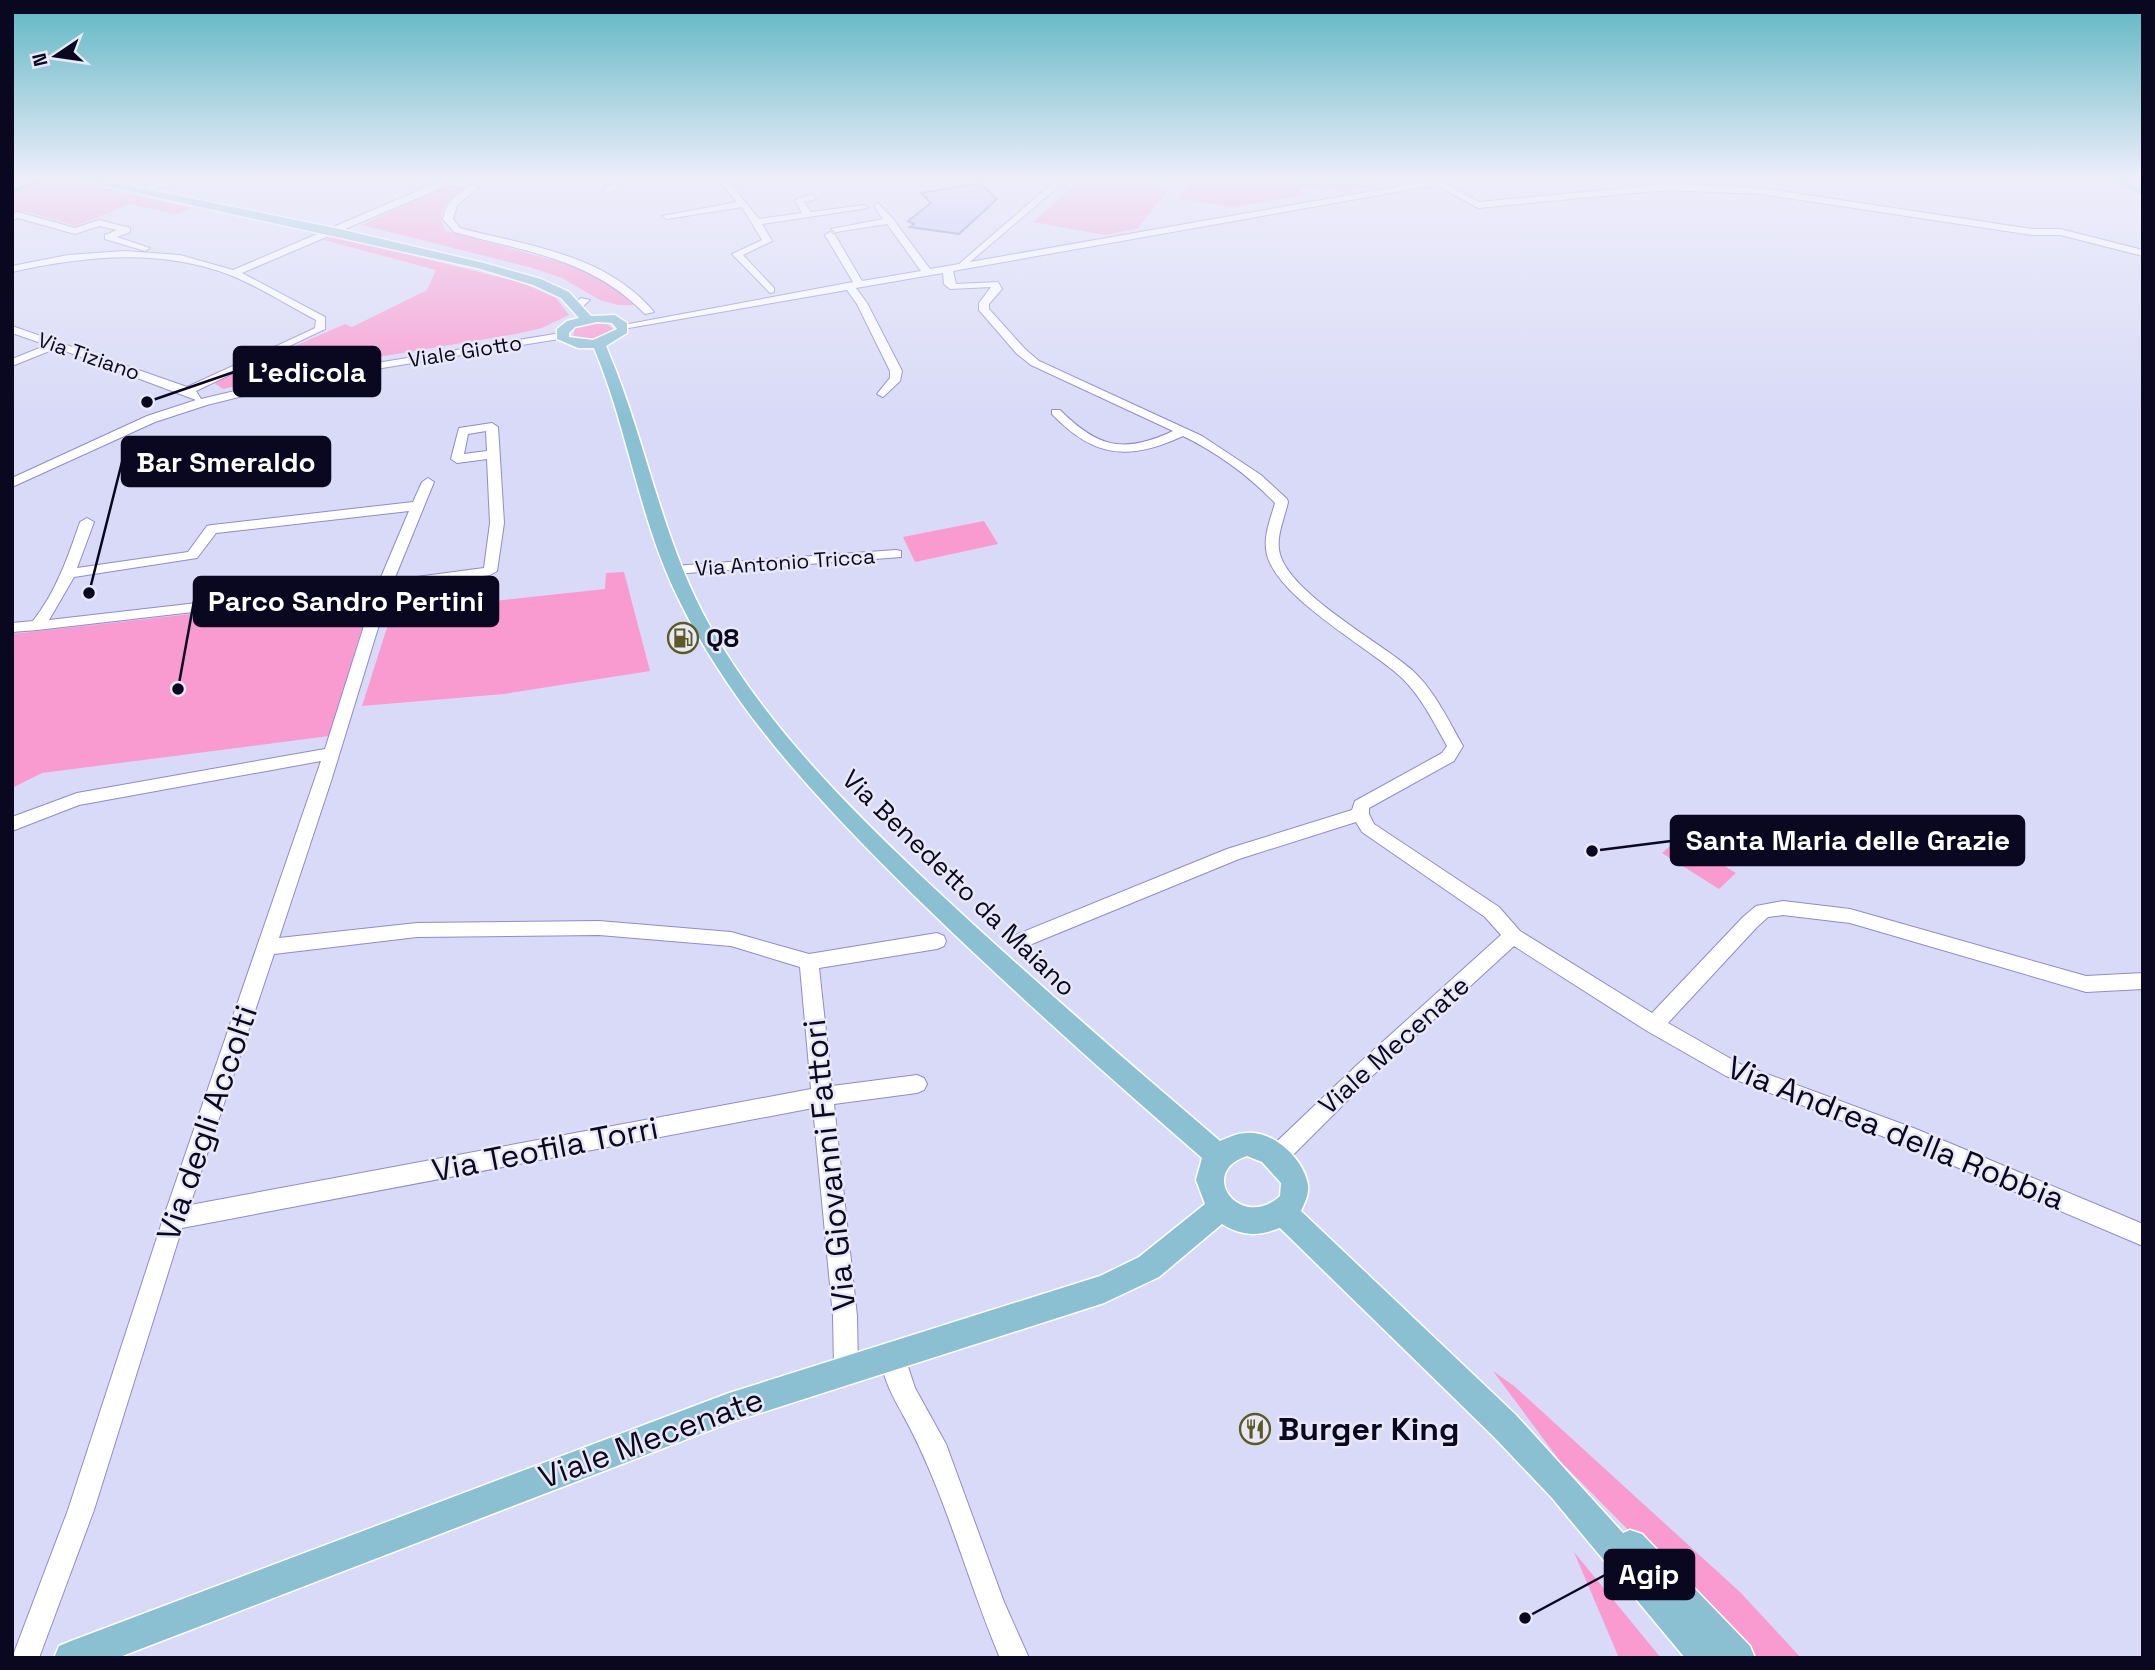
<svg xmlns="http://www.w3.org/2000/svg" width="2155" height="1670" font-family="'Space Grotesk',sans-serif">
<rect width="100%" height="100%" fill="#d9daf7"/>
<path fill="#f99ad0" d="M44,180H65L192,208L176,214L130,204L76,226L23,211L12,215V194Z
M1081,180H1113L1169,189L1137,229L1104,235L1033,222Z
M1192,180H1384L1387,184L1338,192L1327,185L1298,189L1306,195L1231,207L1178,199Z
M447,185L467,188C448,199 433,210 446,231L586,269L607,279L637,305H618L600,300L562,278L533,268L362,225Z
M334,236L523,283L556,298L569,315L542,328L516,334L318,367L223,389L213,382L345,324L352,327L427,290L436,270L324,240Z
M594,322L607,323L614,330L595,340L573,337L575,328Z
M984,521L998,544L915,562L903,537Z
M624,572L650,671L504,694L362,706L392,612L605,589L606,573Z
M351,596L369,606L329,736L42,773L12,788V634Z
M1679,838L1736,873L1719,889L1662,853Z
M1493,1371L1514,1386L1741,1593L1801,1658H1755L1560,1461Z
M1574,1552L1661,1658H1619Z"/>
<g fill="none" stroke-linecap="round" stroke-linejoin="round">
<path stroke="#30b98b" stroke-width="2.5" d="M12,192L39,180"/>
</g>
<path fill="#bebdf7" stroke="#7773b6" stroke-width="2" d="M980,183L997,199L959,234L910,227L914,224L908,221L931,203L921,193Z"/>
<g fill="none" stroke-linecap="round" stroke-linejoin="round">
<g stroke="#8e8bcf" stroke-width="2">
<path id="minor" d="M12,180H24L12,186Z
M173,180H198L161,187L137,196L133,193L156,183Z
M443,180L479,187L457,205L453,219L460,228C528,246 606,254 654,312L645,314C591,258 525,252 454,232L443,219C445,204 454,196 467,188L448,185L242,273L325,317V329L196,391L201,399L303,375L561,333L566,336L565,338L303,381L207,405L155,422L12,487V478L147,416L196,400L57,348L12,366V359L47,345L12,333V326L187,387L309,331L315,328L316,320C287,305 260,287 230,275C158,248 85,256 12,272V266L68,255L124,251L180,255L233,270Z
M618,180H628L610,193H604V189Z
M661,180H694L690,183Z
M718,180H727L759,219L802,213L795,200L813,194L816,199L804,202L811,212L864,205L868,208L762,224L772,241L743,255L774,288V292L770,293L732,254L762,240L742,207L667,219L662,216L737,202Z
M1056,180H1066L970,262L1435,180H1456L1446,184L1479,202L1667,184L1761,188L2032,229H2060L2143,250V256L2060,235H2032L1761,194L1667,190L1478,208L1436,185L953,271L956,284L998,282L1002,289L989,304V309L1025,349L1039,361L1202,436L1261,475L1287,499L1288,502C1285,517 1277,533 1279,549C1283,590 1382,643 1412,670C1435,691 1448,720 1463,746L1454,761L1369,808V814L1374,824L1499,907L1520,931L1652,1013L1743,917L1756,906L1783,901L1850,909L2086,976L2143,973V989L2086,992L1850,923L1783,915L1768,917L1757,927L1668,1023L1740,1064L1916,1129L2143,1224V1246L1900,1143L1726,1076L1647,1031L1514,946L1371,1077L1286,1162L1278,1165L1270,1162L1267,1155L1270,1148L1357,1065L1501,935L1485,917L1362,832L1356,822L1239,859L1027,946L1020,949L1013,946L1011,941L1013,936L1227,849L1352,810L1355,801L1442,753L1447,746C1434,723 1422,698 1403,679C1371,648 1270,595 1266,549C1264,534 1271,518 1275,503C1248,475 1218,453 1183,436C1129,461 1094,458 1052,414V410H1060C1098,448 1124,454 1173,431L1031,365L1017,354L979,310V303L991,287L950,289L944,284L943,273L856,288L867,303L902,371L900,381L883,397L877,394L890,378V371L857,304L847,290L623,329L618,326L853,282L825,235L830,232L835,235L862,281L921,271L887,224L836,232L831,229L883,219L874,206L878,203L893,219L930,269L959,264Z
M106,184H135L139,187L135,190L103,189Z
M18,212L75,228L99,220L130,228V232L117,237L150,248L145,251L105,239V235L117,230L99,226L75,234L18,218L12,220V214Z
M581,298L590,300L580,309H572V305Z
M492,423L498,427L504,523L497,571L490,575L390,589L332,778L279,938L417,923L599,921L731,932L809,954L937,933L944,936L946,941L944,946L937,949L819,968L832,1086L917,1075L924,1078L927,1084L924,1090L917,1093L834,1104L857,1316L858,1368L855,1377L846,1380L837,1377L834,1368L833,1316L813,1108L182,1228L94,1510L39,1658H12L68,1510L163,1219L321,761L79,805L12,831V817L77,793L325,749L375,591L37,630L12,632V623L33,621C56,592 68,557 80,522L87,518L94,522L77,568L188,552L207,526L212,525L413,502L422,482L428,478L434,482L394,580L484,568L490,523L487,459L457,463L451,459L459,428ZM486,431L487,451L464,454L468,434ZM409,511L379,582L49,620L74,577L197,558L216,533ZM599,935L731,946L800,967L811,1089L190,1205L274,954L417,937Z
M896,550L901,551V557L674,574L667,570L674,566Z
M892,1342L901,1345L915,1388L946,1444L1004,1602L1029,1658H1000C966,1578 945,1491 903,1415C893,1397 875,1365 883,1345Z"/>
</g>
<g stroke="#fff" stroke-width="3">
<path id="major" d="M78,180H100L335,228L484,263L541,279L569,292L591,316L615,315L627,323V333L606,346C646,438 661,540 711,628C767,727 852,811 934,888C1027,975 1123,1058 1220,1141C1227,1138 1237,1133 1246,1133C1273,1130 1304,1159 1308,1185C1309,1195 1305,1202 1301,1211L1516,1415L1623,1533L1630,1530L1642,1534L1750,1646L1755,1658H1685L1552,1498L1494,1437L1280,1228C1258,1236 1243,1237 1222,1224L1159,1277L1104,1303L729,1423L117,1658H54L59,1646L71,1641L729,1393L1100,1276L1139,1257L1205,1204L1196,1180L1202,1158C1109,1077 1017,995 928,909C834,817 736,718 678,598C639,519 628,429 594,348H578L557,339V329L567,321L579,318L561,298L533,285L477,268ZM597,322L612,323L617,329L593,340L569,337V333L575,327ZM1247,1156L1262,1162L1281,1183L1280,1196C1240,1232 1196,1172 1247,1156Z
M2113,180H2126L2143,190V197Z"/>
</g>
<use href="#minor" fill="#fff" fill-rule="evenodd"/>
<use href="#major" fill="#8bc0d3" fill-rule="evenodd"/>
</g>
<linearGradient id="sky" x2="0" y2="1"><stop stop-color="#5eb6c3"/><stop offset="0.43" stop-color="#eeeefb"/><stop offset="1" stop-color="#eeeefb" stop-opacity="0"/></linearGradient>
<rect width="2155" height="414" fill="url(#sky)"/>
<defs>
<g id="fuel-ring" transform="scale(1.575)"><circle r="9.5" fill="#e8e8f7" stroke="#5c5925" stroke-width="1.5"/><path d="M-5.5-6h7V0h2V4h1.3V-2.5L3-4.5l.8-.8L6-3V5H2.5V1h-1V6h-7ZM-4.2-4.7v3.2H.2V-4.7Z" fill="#5c5925"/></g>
<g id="restaurant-ring" transform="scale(1.575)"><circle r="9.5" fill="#e8e8f7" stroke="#5c5925" stroke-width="1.5"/><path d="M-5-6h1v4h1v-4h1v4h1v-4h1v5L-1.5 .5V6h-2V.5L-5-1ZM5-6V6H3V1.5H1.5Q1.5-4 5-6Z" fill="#5c5925"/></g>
</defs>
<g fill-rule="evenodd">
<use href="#fuel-ring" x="683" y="638"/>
<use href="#restaurant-ring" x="1255" y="1429"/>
</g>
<g text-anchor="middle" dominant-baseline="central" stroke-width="5" stroke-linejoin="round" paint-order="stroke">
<g font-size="21" fill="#0a0720" stroke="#e8e8f7">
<text transform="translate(465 351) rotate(-9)">Viale Giotto</text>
<text transform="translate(89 356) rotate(19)">Via Tiziano</text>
<text transform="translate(785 562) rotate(-4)">Via Antonio Tricca</text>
</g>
<g font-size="26" font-weight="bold" fill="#0a0720" stroke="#e8e8f7" text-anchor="start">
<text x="706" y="638">Q8</text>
</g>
<g font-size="26" fill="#0a0720" stroke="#e8e8f7">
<text transform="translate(959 883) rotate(44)">Via Benedetto da Maiano</text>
<text transform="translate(1394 1045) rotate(-42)">Viale Mecenate</text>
</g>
<g font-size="32" fill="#0a0720" stroke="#e8e8f7">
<text transform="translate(207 1123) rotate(-71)">Via degli Accolti</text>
<text transform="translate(1896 1133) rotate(22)">Via Andrea della Robbia</text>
<text transform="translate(545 1149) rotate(-11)">Via Teofila Torri</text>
<text transform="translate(829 1165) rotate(-96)">Via Giovanni Fattori</text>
<text transform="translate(651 1438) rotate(-20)">Viale Mecenate</text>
</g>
<g font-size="32" font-weight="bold" fill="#0a0720" stroke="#e8e8f7" text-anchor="start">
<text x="1278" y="1429">Burger King</text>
</g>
</g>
<path fill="none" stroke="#0a0720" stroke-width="2.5" d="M147 402L234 372M89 593L122 462M178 689L194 601M1592 851L1671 841M1525 1618L1605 1575"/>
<g fill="#0a0720" stroke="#e8e8f7" stroke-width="2.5">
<circle cx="147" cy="402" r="7"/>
<circle cx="89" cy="593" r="7"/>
<circle cx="178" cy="689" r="7"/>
<circle cx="1592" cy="851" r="7"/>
<circle cx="1525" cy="1618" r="7"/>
</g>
<g fill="#0a0720" stroke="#0a0720" stroke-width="2.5">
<rect x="234" y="347" width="146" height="49" rx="7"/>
<rect x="122" y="437" width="208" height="49" rx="7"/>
<rect x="194" y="577" width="304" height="49" rx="7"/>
<rect x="1671" y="816" width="353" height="49" rx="7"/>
<rect x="1605" y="1550" width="89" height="49" rx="7"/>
</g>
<g font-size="28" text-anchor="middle" font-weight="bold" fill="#fff">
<text x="307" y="382">L'edicola</text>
<text x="226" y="472">Bar Smeraldo</text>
<text x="346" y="611">Parco Sandro Pertini</text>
<text x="1848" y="850">Santa Maria delle Grazie</text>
<text x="1649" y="1584">Agip</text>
</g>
<rect width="2155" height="1670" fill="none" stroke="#0a0720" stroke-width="28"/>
<g transform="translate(56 56) rotate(257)" stroke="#e8e8f7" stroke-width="5" paint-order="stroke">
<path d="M0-5L12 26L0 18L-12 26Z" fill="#0a0720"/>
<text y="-10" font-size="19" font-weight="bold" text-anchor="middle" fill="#0a0720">N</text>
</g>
</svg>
